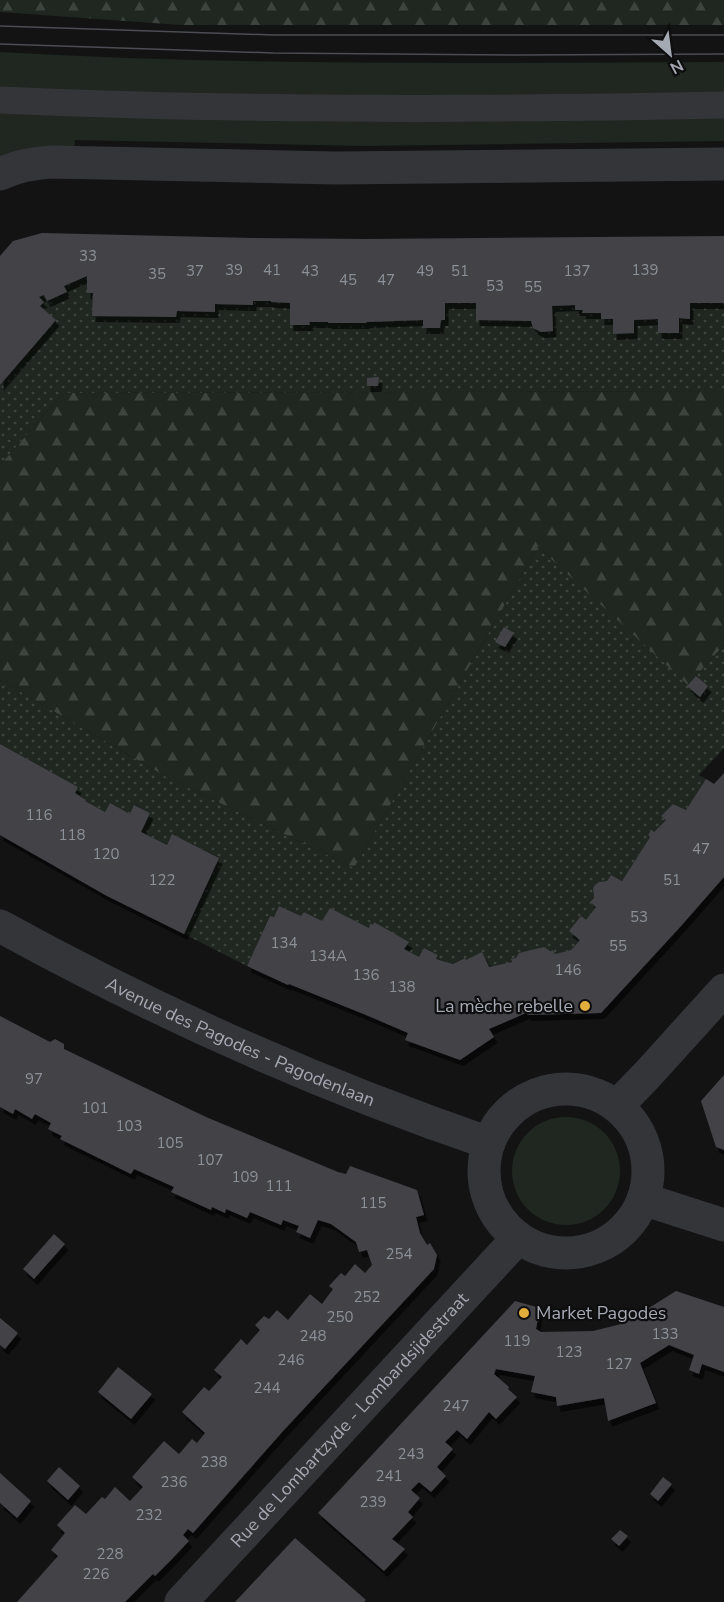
<svg xmlns="http://www.w3.org/2000/svg" width="724" height="1602" font-family="'Nunito Sans',sans-serif">
<defs>
<pattern id="forest-firs" width="22" height="20" patternUnits="userSpaceOnUse" patternTransform="scale(1.5)"><rect width="22" height="20" fill="#1f2720"/><path d="M5 1l3.5 6h-7zM16 11l3.5 6h-7z" fill="#3d443e"/></pattern>
<pattern id="park-dots" width="8" height="8" patternUnits="userSpaceOnUse" patternTransform="scale(1.5)"><rect width="8" height="8" fill="#1f2720"/><path d="M2 2h.1M6 6h.1" fill="none" stroke="#3d443e" stroke-width="1.8" stroke-linecap="round"/></pattern>
<filter id="shadow"><feDropShadow dx="3.5" dy="6" stdDeviation="0" flood-color="#0009"/></filter>
</defs>
<rect width="100%" height="100%" fill="#131314"/>
<path fill="#1f2720" d="M0,52C241,66 483,63 724,62V94L282,96L0,88Z
M0,112L724,118V141L364,146L75,140L74,152L0,159Z
M512 1171a54 54 0 1 1 108 0a54 54 0 1 1-108 0Z"/>
<path fill="url(#forest-firs)" d="M0,0H724V25H181L0,12Z
M724,391V645L687,686L538,547L354,868L168,778L0,680V465L63,393Z"/>
<path fill="url(#park-dots)" d="M87,276V293H93V316L176,317L177,311L214,312L215,304L253,305V301H271V302L290,303V325H309V322H328L329,323H366L367,322L423,320L440,328L441,320H445V303H476L477,320L531,321L535,330L541,332L553,331L552,306L575,305L576,310H583L582,313H601V319H613V334L634,333V320L658,319V333H678L679,318H690V303H724V391L63,393L0,465V385L56,321L40,306L44,302L39,297L44,295L47,301L67,293L64,286Z
M538,547L700,696L708,686L696,676L724,645V748L699,775L706,779L686,810L673,804L662,815L666,820L654,832L650,831L648,835L650,837L622,881L611,875L607,881C596,881 591,887 594,898L590,902L596,907L580,940L571,950L555,954L553,950L516,958C501,971 482,965 466,960L464,958L453,964L437,959L438,955L425,948L419,957L404,949L408,942L374,922L373,925L370,923L369,928L330,908L322,921L304,912L301,916L279,906L274,917L270,916L247,966L184,934L217,864L216,863L218,857L172,834L167,845L141,832L150,813L135,805L130,814L110,803L105,812L85,801V799L75,793L78,787L0,744V680L168,778L354,868Z"/>
<path fill="#424347" filter="url(#shadow)" d="M42,233L253,238L367,239L724,236V303H690V319L679,318V333H658V319L634,320V333L613,334V319H601V313H582L583,310H575V305L552,306L553,331L541,332L533,328L531,321L476,320V303H445V320H441L440,328H423V320L367,322L366,323H328V322H309L310,325H290V303L271,302V301H253V305L215,304V312L177,311L176,317L92,316L93,293H87V276L64,286L67,292L47,301L44,295L39,297L44,302L40,306L56,320L0,385V256L13,241Z
M379,377L378,386H367V378Z
M504,627L514,633L505,647L495,642Z
M696,676L708,686L700,697L687,686Z
M0,744L78,787L75,793L86,800L85,801L105,812L110,803L130,814L134,805L150,813L141,832L167,845L172,834L219,858L184,934L107,896L0,835Z
M724,773V877L681,926L601,1013L528,1015L526,1013L489,1029L494,1037L460,1060L405,1040L408,1033L366,1015L289,984L288,985L247,966L270,916L274,917L279,906L301,916L304,912L322,921L330,908L369,928L370,923L373,925L374,922L409,942L404,949L419,957L424,948L438,955L436,959L453,964L465,958L466,960L482,952L489,967L512,962L511,959L516,958L519,953L544,947L550,951L553,950L555,954L571,950L580,940L569,931L581,916L586,920L596,907L590,902L594,898L593,888L595,885L599,882L607,881L611,875L622,881L650,837L648,835L651,830L654,832L666,820L661,816L673,804L686,810L706,779L714,784Z
M0,1016L50,1042L55,1039L64,1044V1049L206,1117L338,1172L346,1174L350,1166L417,1190L424,1215L416,1217L420,1233L427,1245L430,1243L437,1255L434,1269L284,1430L193,1533L188,1529L183,1535L189,1541L172,1559L155,1576L153,1574L125,1602H17L58,1556L51,1550L65,1533L57,1525L75,1505L86,1514L102,1497L105,1499L115,1487L130,1501L143,1487L132,1477L164,1441L179,1454L192,1439L197,1443L205,1433L182,1412L204,1387L209,1391L222,1377L214,1370L241,1339L247,1345L260,1330L255,1325L264,1316L269,1319L277,1310L288,1320L310,1294L322,1304L333,1289L329,1286L341,1273L345,1276L355,1264L365,1273L372,1265L367,1250L359,1252L356,1242L331,1224L318,1220L310,1238L296,1232L299,1226L283,1220L281,1225L250,1212L247,1218L226,1209L225,1213L212,1207L211,1210L171,1192L174,1187L134,1169L131,1174L60,1139L62,1136L48,1129L51,1123L35,1114L32,1119L15,1109L13,1114L0,1107Z
M724,1075V1150L716,1147L701,1101Z
M54,1234L65,1244L34,1279L23,1269Z
M676,1291L724,1307V1372L702,1364L699,1374L689,1370L694,1355L669,1345L640,1363L656,1403L608,1421L604,1398L557,1406L556,1397L531,1392L535,1376L496,1369L494,1374L509,1387L508,1389L517,1397L496,1419L489,1412L467,1439L457,1430L445,1442L453,1449L437,1467L446,1476L431,1492L419,1482L411,1490L420,1498L408,1512L413,1517L392,1539L405,1549L384,1571L318,1513L515,1301L540,1308L536,1329L541,1332L593,1331L625,1323Z
M0,1318L18,1333L5,1349L0,1345Z
M118,1367L152,1394L131,1419L98,1392Z
M59,1467L80,1486L68,1500L47,1481Z
M0,1473L31,1501L17,1518L0,1503Z
M663,1477L672,1484L658,1501L650,1494Z
M620,1530L628,1536L619,1546L611,1539Z
M295,1538L366,1600L364,1602H235Z"/>
<g fill="none" stroke-linecap="round" stroke-linejoin="round">
<path stroke="#343539" stroke-width="27" d="M0,100C241,111 483,110 724,105"/>
<g stroke="#343539" stroke-width="33">
<path d="M0,174C17,166 33,163 52,162L335,168L724,164"/>
<path id="s1" d="M0,926C156,1012 320,1085 489,1143"/>
<circle cx="566" cy="1171" r="82"/>
<path d="M617,1106L648,1074L724,990"/>
<path d="M643,1199L724,1225"/>
<path id="s2" d="M181,1602L518,1238"/>
</g>
<path stroke="#4b4d52" stroke-width="1.5" d="M0,26L274,35H724
M0,44L273,53L520,55L724,54"/>
</g>
<g fill="#e1ae3e" stroke="#0e0e0f" stroke-width="2">
<circle cx="585" cy="1006" r="6"/>
<circle cx="524" cy="1313" r="6"/>
</g>
<g text-anchor="middle" dominant-baseline="central" stroke-width="4.5" stroke-linejoin="round" paint-order="stroke">
<g font-size="15" fill="#8c9098">
<text x="88" y="256">33</text>
<text x="234" y="270">39</text>
<text x="272" y="270">41</text>
<text x="645" y="270">139</text>
<text x="195" y="271">37</text>
<text x="310" y="271">43</text>
<text x="425" y="271">49</text>
<text x="460" y="271">51</text>
<text x="577" y="271">137</text>
<text x="157" y="274">35</text>
<text x="348" y="280">45</text>
<text x="386" y="280">47</text>
<text x="495" y="286">53</text>
<text x="533" y="287">55</text>
<text x="39" y="815">116</text>
<text x="72" y="835">118</text>
<text x="701" y="849">47</text>
<text x="106" y="854">120</text>
<text x="162" y="880">122</text>
<text x="672" y="880">51</text>
<text x="639" y="917">53</text>
<text x="284" y="943">134</text>
<text x="618" y="946">55</text>
<text x="328" y="956">134A</text>
<text x="568" y="970">146</text>
<text x="366" y="975">136</text>
<text x="402" y="987">138</text>
<text x="34" y="1079">97</text>
<text x="95" y="1108">101</text>
<text x="129" y="1126">103</text>
<text x="170" y="1143">105</text>
<text x="210" y="1160">107</text>
<text x="245" y="1177">109</text>
<text x="279" y="1186">111</text>
<text x="373" y="1203">115</text>
<text x="399" y="1254">254</text>
<text x="367" y="1297">252</text>
<text x="340" y="1317">250</text>
<text x="665" y="1334">133</text>
<text x="313" y="1336">248</text>
<text x="517" y="1341">119</text>
<text x="569" y="1352">123</text>
<text x="291" y="1360">246</text>
<text x="619" y="1364">127</text>
<text x="267" y="1388">244</text>
<text x="456" y="1406">247</text>
<text x="411" y="1454">243</text>
<text x="214" y="1462">238</text>
<text x="389" y="1476">241</text>
<text x="174" y="1482">236</text>
<text x="373" y="1502">239</text>
<text x="149" y="1515">232</text>
<text x="110" y="1554">228</text>
<text x="96" y="1574">226</text>
</g>
<g font-size="18" fill="#a5a9b3" stroke="#0e0e0f" text-anchor="end">
<text x="573" y="1006">La mèche rebelle</text>
<text x="536" y="1313" text-anchor="start">Market Pagodes</text>
</g>
<g font-size="18" fill="#a5a9b3" stroke="#0e0e0f">
<text stroke="none"><textPath href="#s1" startOffset="267">Avenue des Pagodes - Pagodenlaan</textPath></text>
<text stroke="none"><textPath href="#s2" startOffset="248">Rue de Lombartzyde - Lombardsijdestraat</textPath></text>
</g>
</g>
<g transform="translate(670 54) rotate(152)" stroke="#0e0e0f" stroke-width="4.5" paint-order="stroke">
<path d="M0-4.5L10 22L0 15L-10 22Z" fill="#a5a9b3"/>
<text y="-9" font-size="16" font-weight="bold" text-anchor="middle" fill="#a5a9b3">N</text>
</g>
</svg>
